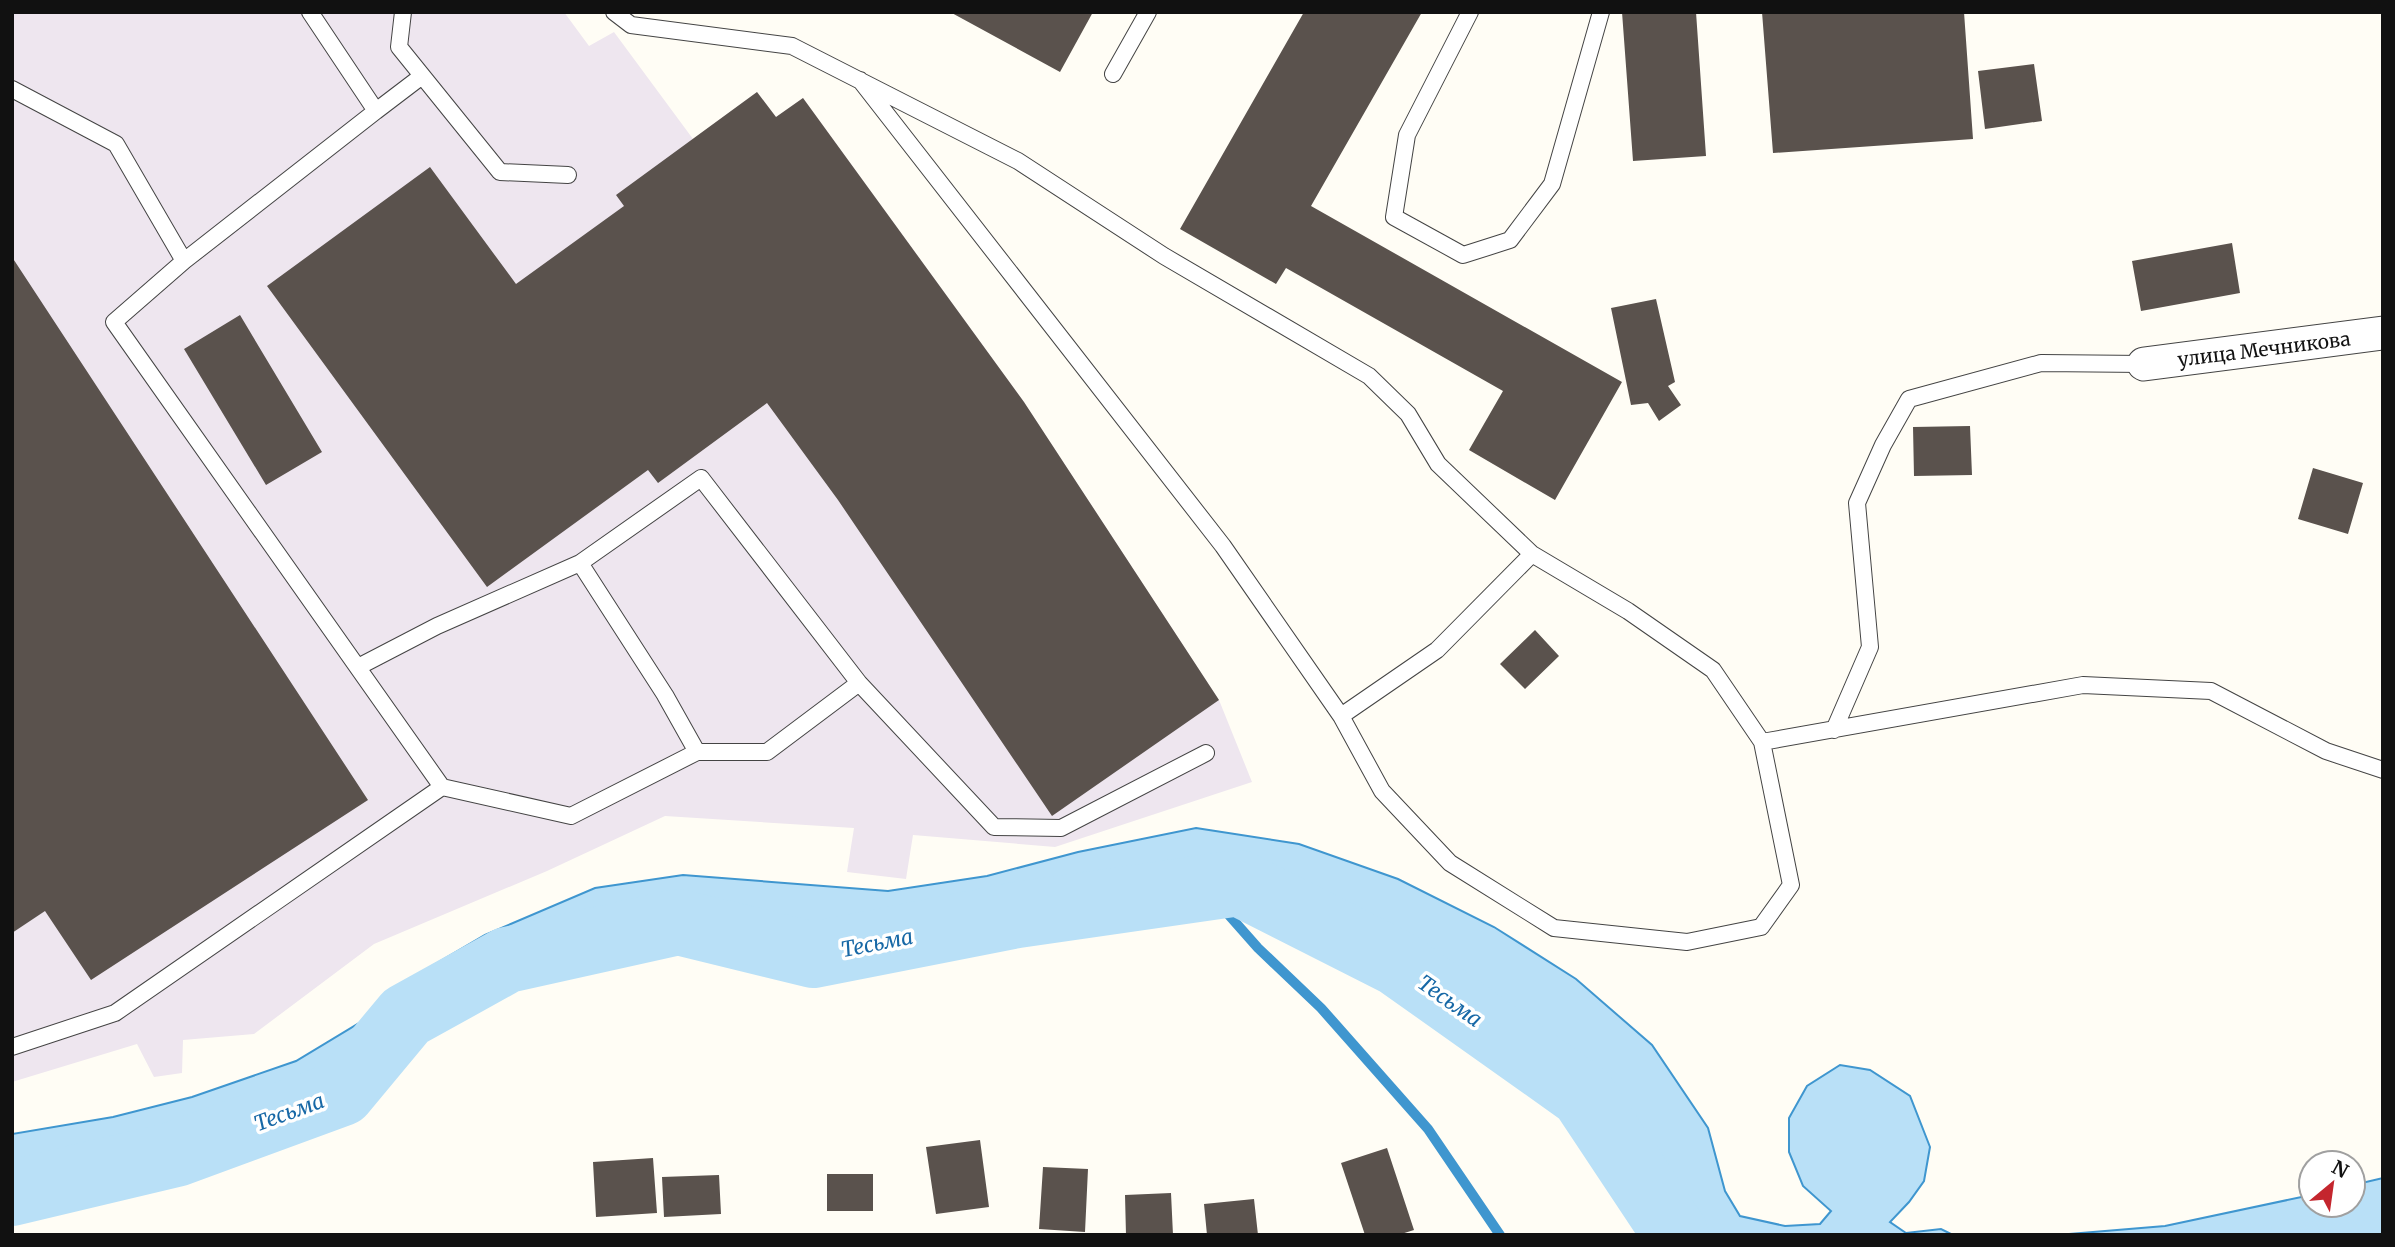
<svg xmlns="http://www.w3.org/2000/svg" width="2395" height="1247" font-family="Merriweather,serif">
<rect width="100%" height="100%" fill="#fffdf5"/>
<path fill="#eee6ef" d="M12,12H564L589,46L614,32L693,139L757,92L776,117L803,98L1024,402L1219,700L1252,782L1055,847L913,835L906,879L847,872L854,828L665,816L547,871L374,944L254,1034L183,1040L182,1073L154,1077L137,1044L12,1082Z"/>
<path fill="#b9e0f7" stroke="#3f96cf" stroke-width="2" d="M1196,828L1299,844L1398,879L1494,927L1576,979L1652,1045L1708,1128L1725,1191L1740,1216L1785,1226L1820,1224L1831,1211L1803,1186L1789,1152V1118L1807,1086L1840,1065L1870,1070L1910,1096L1930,1147L1924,1181L1909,1202L1890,1222L1906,1233L1941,1229L1953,1235H1694L1658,1157L1598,1078L1403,944L1302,908L1159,879L1073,899L992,928L911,937L836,935L738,922L617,924L514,952L440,997L396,1041L361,1071L261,1118L164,1153L110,1154L12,1170V1134L113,1117L192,1097L296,1061L379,1011L420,973L485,935L595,888L683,875L888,891L987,876L1078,852Z
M2383,1178V1235H2057L2165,1226L2311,1195V1205H2353V1185Z"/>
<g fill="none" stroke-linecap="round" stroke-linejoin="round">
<path stroke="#3f96cf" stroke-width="10" d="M1205,888L1258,948L1321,1008L1428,1129L1500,1235"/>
<path stroke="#b9e0f7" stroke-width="66" d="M12,1193L176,1154L342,1093L406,1016L507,960L678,922L813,955L1017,915L1239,883L1397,963L1583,1095L1676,1235"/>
</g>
<path fill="#5a524d" d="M950,12H1093L1060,72Z
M1304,12H1422L1311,206L1622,382L1555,500L1469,450L1503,391L1286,268L1276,284L1180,229Z
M1622,12H1696L1706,156L1633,161Z
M1762,12H1964L1973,139L1773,153Z
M2034,64L2042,121L1985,129L1978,71Z
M757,92L776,117L803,98L1024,402L1219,700L1052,816L838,500L767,403L658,483L648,470L487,587L267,286L430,167L516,284L624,206L616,195Z
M2232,243L2240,293L2141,311L2132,261Z
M12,257L368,800L91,980L45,911L12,933Z
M1656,299L1675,382L1668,386L1681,405L1659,421L1648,403L1631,405L1611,308Z
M240,315L322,452L266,485L184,349Z
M1970,426L1972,475L1914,476L1913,427Z
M2313,468L2363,483L2348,534L2298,519Z
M1535,630L1559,656L1525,689L1500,664Z
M980,1140L989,1207L936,1214L926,1147Z
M1387,1148L1414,1230L1398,1235H1365L1341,1163Z
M653,1158L657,1213L596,1217L593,1162Z
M1043,1167L1088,1169L1085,1232L1039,1229Z
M827,1174H873V1211H827Z
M719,1175L721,1214L664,1217L662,1177Z
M1171,1193L1173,1235H1126L1125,1195Z
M1254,1199L1258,1235H1207L1204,1204Z"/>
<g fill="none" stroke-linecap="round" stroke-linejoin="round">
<g stroke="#444" stroke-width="18">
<path id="service" d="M403,12L399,47L500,172L568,175
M614,12L631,25L792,46L1018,161L1164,256L1369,376L1408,414L1438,464L1532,554L1628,611L1713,670L1762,742L1791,885L1761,927L1687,942L1554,928L1450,863L1382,791L1341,716L1223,546L860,80
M1470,12L1407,135L1394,217L1463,255L1510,240L1552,184L1601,12
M1113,74L1148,12
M12,89L116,144L184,261L114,322L442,787L115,1013L12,1047
M376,111L422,76
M184,261L376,111L310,12
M580,563L665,695L697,752
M358,667L437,626L580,563L701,478L859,683
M1341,716L1437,650L1532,554
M1834,730L1870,647L1857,503L1883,445L1909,399L2041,363L2144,364
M1762,742L2083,685L2211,691L2326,751L2383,770
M442,787L571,816L697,752H767L859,683L994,827L1061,828L1206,753"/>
</g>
<g stroke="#444" stroke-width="35">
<path id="minor" d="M2144,364L2383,333"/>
</g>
<use href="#service" stroke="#fff" stroke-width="16"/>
<use href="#minor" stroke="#fff" stroke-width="33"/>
</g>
<g text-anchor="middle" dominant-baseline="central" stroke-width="7" stroke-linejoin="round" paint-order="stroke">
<g font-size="19" fill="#111" stroke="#fff">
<text transform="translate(2264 349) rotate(-7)">улица Мечникова</text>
</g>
<g font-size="21" font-style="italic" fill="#1768a6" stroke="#fff">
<text transform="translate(877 943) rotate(-11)">Тесьма</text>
<text transform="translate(1450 1001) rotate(35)">Тесьма</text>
<text transform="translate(289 1112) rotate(-20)">Тесьма</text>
</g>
</g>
<rect width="2395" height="1247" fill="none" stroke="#111111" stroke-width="28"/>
<g transform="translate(2332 1184) rotate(29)"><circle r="33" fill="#ffffff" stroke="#a0a0a0" stroke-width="2"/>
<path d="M0-5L12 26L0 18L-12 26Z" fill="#c4262e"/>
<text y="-10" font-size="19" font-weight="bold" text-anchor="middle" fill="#111111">N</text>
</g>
</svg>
